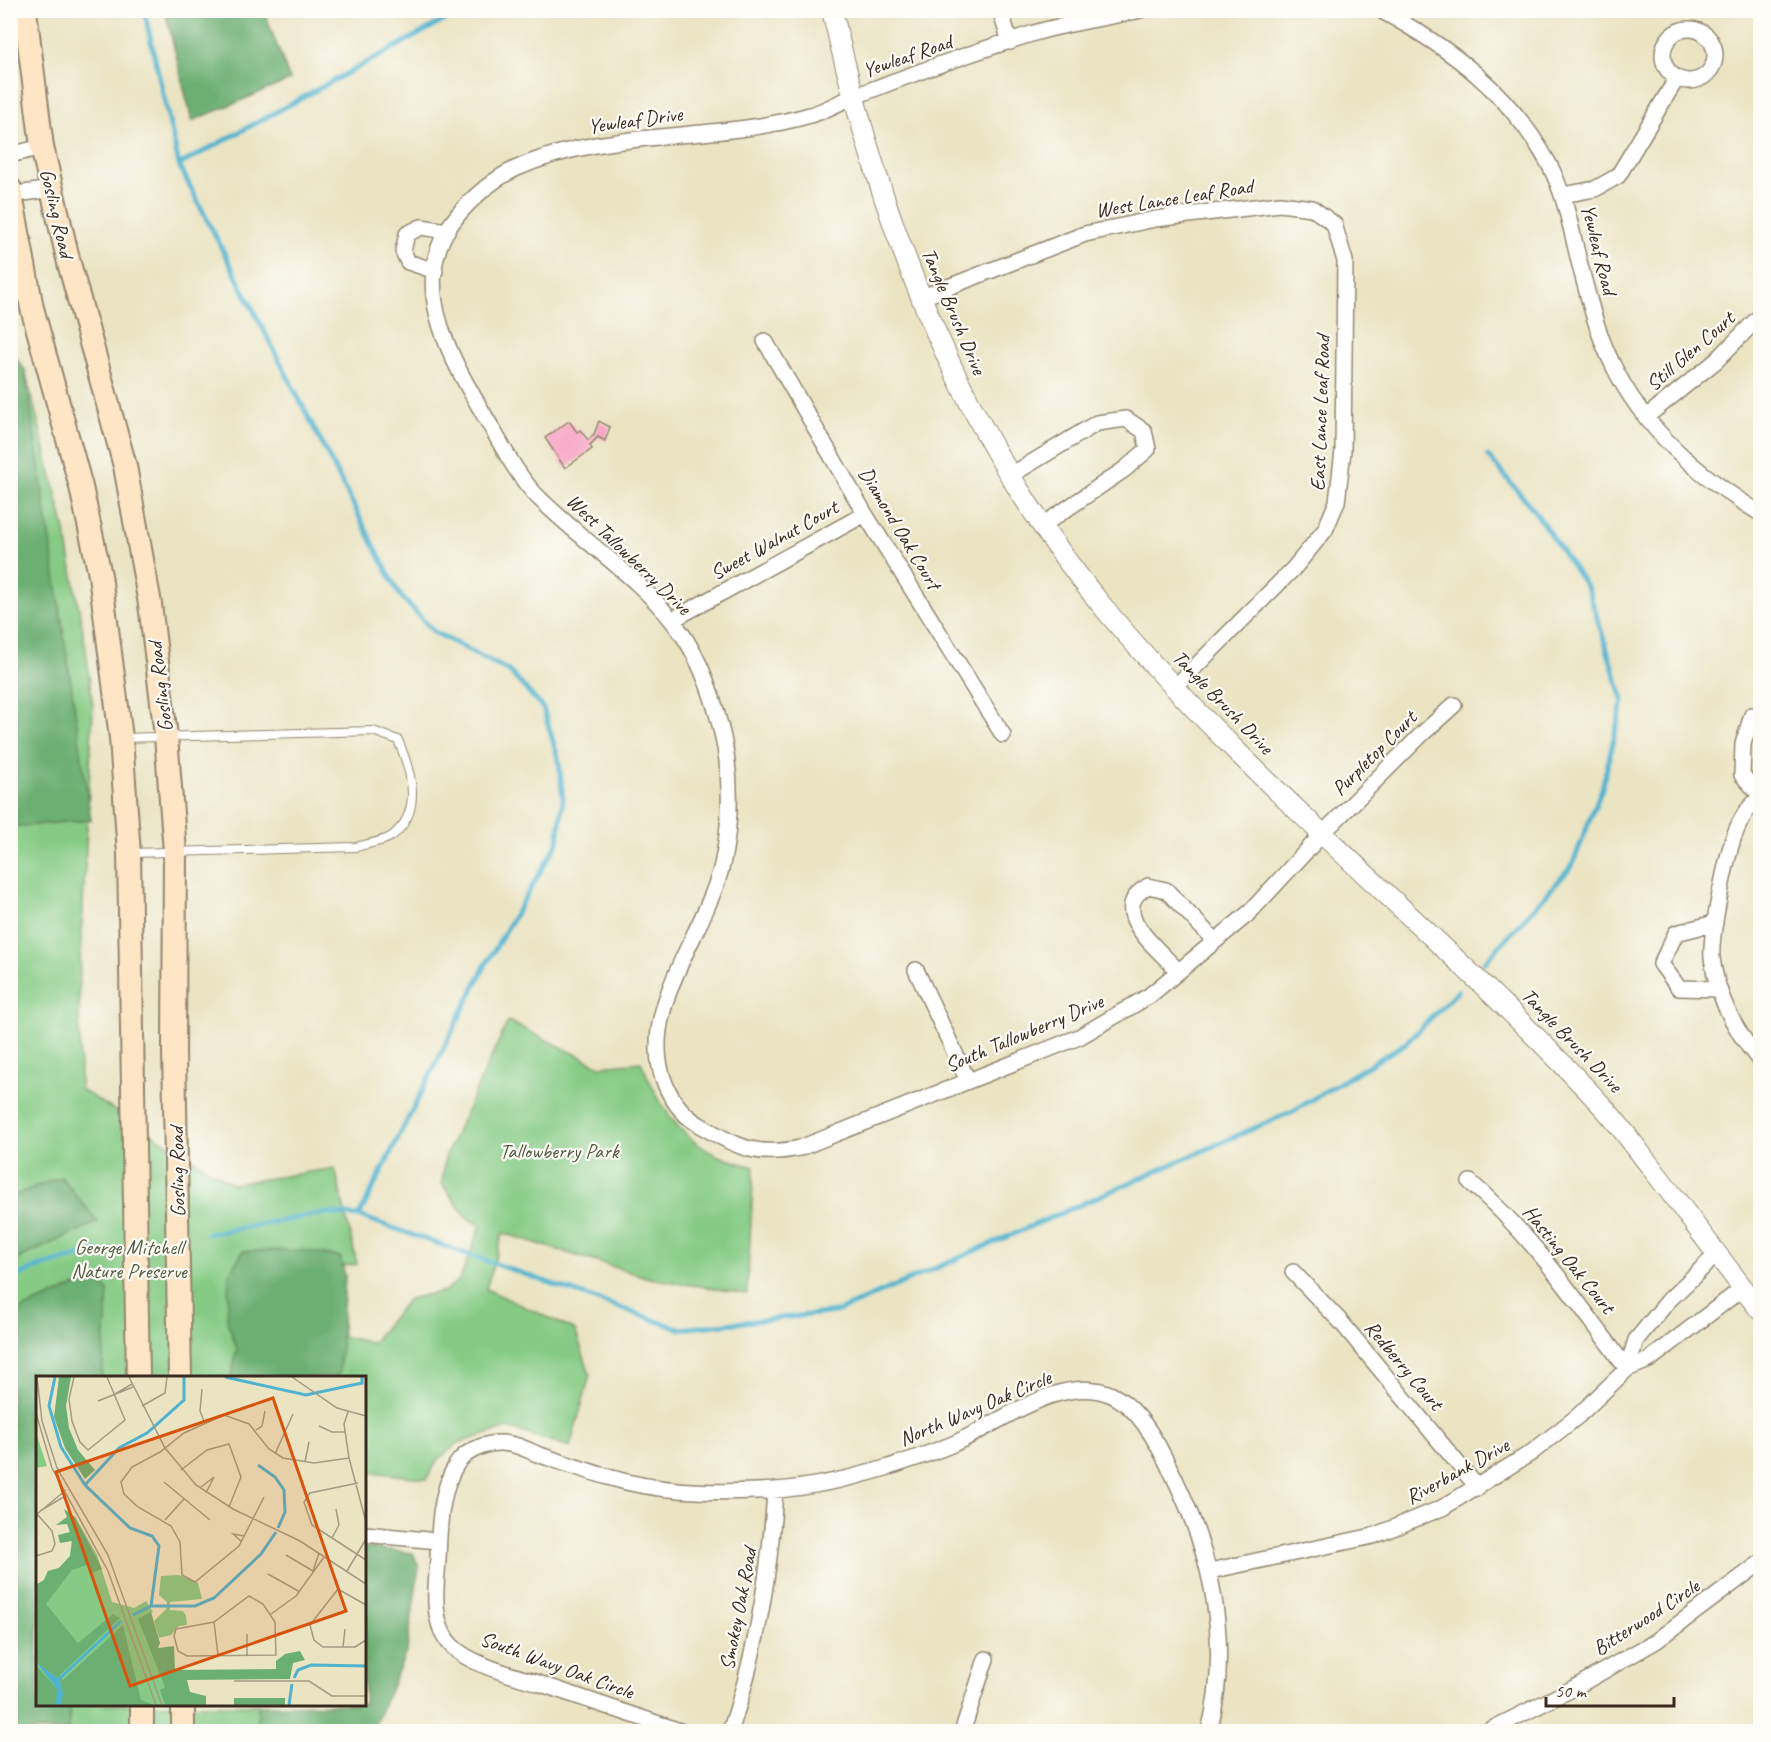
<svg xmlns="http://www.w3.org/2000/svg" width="1771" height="1742" font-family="Caveat,sans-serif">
<rect width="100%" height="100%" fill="#fdfcf7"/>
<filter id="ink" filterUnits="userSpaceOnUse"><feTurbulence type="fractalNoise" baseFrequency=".0167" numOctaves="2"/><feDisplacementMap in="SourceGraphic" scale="12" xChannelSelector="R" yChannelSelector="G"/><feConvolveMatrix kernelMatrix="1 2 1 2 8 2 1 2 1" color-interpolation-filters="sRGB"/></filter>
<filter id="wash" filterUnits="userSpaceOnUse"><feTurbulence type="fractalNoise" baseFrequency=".008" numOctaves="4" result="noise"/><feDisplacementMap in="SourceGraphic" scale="24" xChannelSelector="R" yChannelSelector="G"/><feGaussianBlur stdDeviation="1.35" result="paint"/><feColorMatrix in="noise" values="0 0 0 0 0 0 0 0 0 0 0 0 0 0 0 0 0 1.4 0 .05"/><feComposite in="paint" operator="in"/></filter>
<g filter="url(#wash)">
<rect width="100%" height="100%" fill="#eae4c3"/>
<path fill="#86cb85" stroke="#607a52" stroke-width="1.5" d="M25,370L65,530L85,643L93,707L79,986L80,1089L232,1184L335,1168L357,1264L315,1270L313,1377L38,1378V1704L276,1705L270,1731H11L10,372Z
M508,1021L600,1066L641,1062C657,1100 676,1135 714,1154C726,1160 741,1163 754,1167L747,1294L649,1278L503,1233L486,1289L575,1330L590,1375L570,1447L508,1428L458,1443L437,1461L427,1479L365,1471L364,1378H339L341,1336L372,1343L408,1299L445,1291L460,1279L481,1225L467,1218L442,1184L445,1157Z"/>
<path fill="#6caf72" stroke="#546c48" stroke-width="1.5" d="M165,11H264L290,80L192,121Z
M10,350L25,370L91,820L11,827L17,757H10Z
M61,1177L98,1222L11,1262V1196Z
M301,1250L340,1257L345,1276L339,1377H231L237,1349L227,1321L229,1274L243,1251Z
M85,1282H99L108,1290L102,1377L38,1378V1704L70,1705L68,1731H11V1314Z
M365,1547L413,1553L419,1567L407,1650L372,1731H257L258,1705L364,1704Z"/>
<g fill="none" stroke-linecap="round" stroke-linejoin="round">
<path stroke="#4fb2ce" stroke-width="5" d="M144,10L179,165L399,594L434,632L509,671L543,708L559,761L563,799L558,842L486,964L359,1216
M179,165L463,10
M1484,963L1572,866L1602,788L1623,700L1588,589L1533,509L1488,456
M207,1234L324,1213L359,1216L680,1329L836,1312L1293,1111L1406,1043L1458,991
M10,1279L36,1268L96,1251"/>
</g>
<g id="blocks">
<path fill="#f7a4c4" d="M569,421L577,432L580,430L588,440L594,434L599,421L610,427L605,441L598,437L590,445L592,449L565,468L545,438Z"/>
</g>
</g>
<g filter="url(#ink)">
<use href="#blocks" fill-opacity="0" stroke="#928770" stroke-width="1.5"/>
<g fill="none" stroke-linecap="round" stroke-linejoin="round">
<g stroke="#928770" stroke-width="10">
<path id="service" d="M122,738L373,731L398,740C411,771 424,811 392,836C383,842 366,844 355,847L131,853"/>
</g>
<g stroke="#928770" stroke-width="18">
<path id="minor" d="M1000,10L1010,42
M1141,10C1105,18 1066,23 1031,34C971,53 911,74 853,97C839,102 825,111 810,115C714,143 607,127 515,169C489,181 460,208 446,232C410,296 458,370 490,425C504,449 517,475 536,495C580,540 636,574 674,623C698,653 711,689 720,725C732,770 732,820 722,865C705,935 634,1014 666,1086C674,1104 686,1118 703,1127C740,1148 757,1157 800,1148L1079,1037L1149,996L1249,913L1324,832L1422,734L1454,705
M1380,10C1451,48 1510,93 1549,164C1567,198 1572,236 1582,273C1590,303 1598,335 1612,363C1643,429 1699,476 1760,513
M1663 55a26 26 0 1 1 52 0a26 26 0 1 1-52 0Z
M10,155L42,147
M10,195L52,189
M1563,195L1595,189L1618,176L1677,78
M435,271L408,262L403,251L407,234L421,227L447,231
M920,298L1085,234L1155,219L1280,204L1312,208L1334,224L1345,261L1343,451L1337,502L1325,530L1294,568L1175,687
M765,341L865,514L1003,735
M1646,417L1716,361L1760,316
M1011,475L1097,423L1126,419L1144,431L1148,449L1125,469L1043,525
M672,620L865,514
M1752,715L1743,744L1742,775L1760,795
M1760,799C1748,805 1739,823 1734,836C1726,860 1710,935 1712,958C1717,997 1736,1032 1760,1061
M1715,923L1676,933L1661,964L1679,988L1719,989
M916,970L968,1081
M1178,971C1158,948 1105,910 1148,886L1166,890L1214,940
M1470,1182C1532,1235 1579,1304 1627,1369
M1293,1272L1341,1322L1478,1488
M1627,1369L1636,1340L1669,1300L1718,1253
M364,1534L438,1541
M1210,1571L1373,1536L1442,1508L1531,1453L1578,1416L1627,1369L1649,1360L1743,1288
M683,1732C636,1716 588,1700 541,1684C516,1676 470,1665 452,1646C430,1624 436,1587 438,1560C439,1529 440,1492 456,1465C466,1449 492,1440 509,1444C518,1445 528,1450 537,1454C561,1462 584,1470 608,1477C656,1492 708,1493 757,1491C801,1490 846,1480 889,1467C910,1460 932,1453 953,1444C997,1425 1062,1372 1112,1395C1135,1406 1153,1435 1164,1457C1209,1542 1233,1637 1209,1732
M730,1732C757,1652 770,1574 775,1491
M962,1732L986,1659
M1486,1732L1572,1689L1656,1641L1760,1563"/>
</g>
<g stroke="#928770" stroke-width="22">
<path id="tertiary" d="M832,10C882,228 963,441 1109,614C1260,793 1447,937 1606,1110C1622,1128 1636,1148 1651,1167C1688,1215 1723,1263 1760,1310"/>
</g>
<g stroke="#928770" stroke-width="26">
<path id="secondary" d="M25,10L42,147L69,263L125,466L150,604L166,736L175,852L174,1051L180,1378
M10,189L32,308L81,487L100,575L121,738L129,854L138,1378
M142,1704V1732
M183,1704V1732"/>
</g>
<use href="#service" stroke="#fff" stroke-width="8"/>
<use href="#minor" stroke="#fff" stroke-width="15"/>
<use href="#tertiary" stroke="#fff" stroke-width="20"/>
<use href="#secondary" stroke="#fde5c5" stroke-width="22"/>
</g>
</g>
<g text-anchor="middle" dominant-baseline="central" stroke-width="4.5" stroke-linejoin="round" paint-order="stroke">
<g font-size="21" fill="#3b2a1e" stroke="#fdfcf7">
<text transform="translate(907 56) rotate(-19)">Yewleaf Road</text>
<text transform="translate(635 120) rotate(-8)">Yewleaf Drive</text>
<text transform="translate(1174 198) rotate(-9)">West Lance Leaf Road</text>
<text transform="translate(57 213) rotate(77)">Gosling Road</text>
<text transform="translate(1599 249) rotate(76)">Yewleaf Road</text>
<text transform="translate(954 311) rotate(67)">Tangle Brush Drive</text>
<text transform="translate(1690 351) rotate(-41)">Still Glen Court</text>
<text transform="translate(1320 413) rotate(-88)">East Lance Leaf Road</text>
<text transform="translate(900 528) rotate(59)">Diamond Oak Court</text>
<text transform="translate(774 540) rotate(-29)">Sweet Walnut Court</text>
<text transform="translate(629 554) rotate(44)">West Tallowberry Drive</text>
<text transform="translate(160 687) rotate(-97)">Gosling Road</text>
<text transform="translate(1223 702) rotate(46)">Tangle Brush Drive</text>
<text transform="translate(1374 753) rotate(-45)">Purpletop Court</text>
<text transform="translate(1024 1033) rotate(-23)">South Tallowberry Drive</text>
<text transform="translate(1572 1040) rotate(46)">Tangle Brush Drive</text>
<text transform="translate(177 1172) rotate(-91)">Gosling Road</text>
<text transform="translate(1569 1259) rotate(51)">Hasting Oak Court</text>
<text transform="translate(1404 1365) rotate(50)">Redberry Court</text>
<text transform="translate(975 1408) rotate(-23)">North Wavy Oak Circle</text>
<text transform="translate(1457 1471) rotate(-29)">Riverbank Drive</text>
<text transform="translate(738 1609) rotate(-79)">Smokey Oak Road</text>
<text transform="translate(1646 1617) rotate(-33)">Bitterwood Circle</text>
<text transform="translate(557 1665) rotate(20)">South Wavy Oak Circle</text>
</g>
<g font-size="21" fill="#525a3d" stroke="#fdfcf7">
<text x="559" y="1151">Tallowberry Park</text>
<text x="129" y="1247">George Mitchell<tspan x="129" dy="24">Nature Preserve</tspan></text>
</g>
</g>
<g transform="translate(36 1376)">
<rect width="330" height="330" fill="#eae4c3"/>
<path d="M0,57L11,90L0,92ZM39,141L61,179L76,226L98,232L110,225L117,236L113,238L133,319L170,320V329H0V209L8,204L12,195L23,192L34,180L36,165L31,144ZM143,199L162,207L166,223L134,226V234L147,235L150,240L151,249L143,250L135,259L123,262L118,245L130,233L131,226L123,219L125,200Z" fill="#86cb85"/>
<path d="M23,1H35L30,30L33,52L42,74L59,94L49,103L29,72L18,41ZM28,133L39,141L66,193L56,197L54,188L36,194L10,228L42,267L77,238L84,242L23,300L27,304L87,249L105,324L118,329H25L27,318L24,304L0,286V209L8,204L12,195L23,192L34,180L36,165L24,167L22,159L34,156L31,148L20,149L31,141ZM115,236L124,267L122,272L138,270L139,294L240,293V285L249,278L264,275L269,284L257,287L254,303L151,304L154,316L170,320V329H129L124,314L129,311L102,243ZM0,289L21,313V329H0ZM198,322H249V329H198Z" fill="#6caf72"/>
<path d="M0,286L24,304L27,318L25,329L20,328L21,313Z" fill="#4fb2ce"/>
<path fill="none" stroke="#4fb2ce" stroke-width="3" d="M19,1L13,30L25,71L49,109L94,152L116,160L123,170L115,230M189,1L270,19L326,7V1M222,89L239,101L248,114L249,136L242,152M49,109L83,72L111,57L148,24V1M97,239L115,230H159L178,222L225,178L240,156M258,302L262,294L275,289L330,290M22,304L85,245M253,329L256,308"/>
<path fill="none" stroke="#a49a81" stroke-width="1.5" d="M1,1L6,45L21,92L72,179L126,329M38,1L33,23L36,45L44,66L52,74L89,44L71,1M93,1L129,72L160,109L197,133L264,165L330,208M256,1L301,32L330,40M166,13L164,35L168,45M79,18L96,8M62,25L97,11M106,30L129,17L131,1M312,36L308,48L313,82L330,146M0,37L16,92L72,195L120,329M283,50L296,56H310M220,54L226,50L229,35M239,78L257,38M269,86L273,66M145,94L171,74L193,68L205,101L193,131M128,106L174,144M322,107L274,117L268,126L276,149L330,184M164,112L178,101L170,117M228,121L203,170L159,206L146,199L144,166L135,150L102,131L88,118L85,106L96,91L124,76L148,57L188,39L213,48L233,73L247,82L278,87L313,82M4,135L31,119M1,138L30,114M129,144L148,123M296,162L303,149L300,133M205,165L197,158L208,160M250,179L277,195M0,180L16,175L19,168L16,155L1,138M277,195L283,177M311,195L330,163M232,198L264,216M213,220L227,228L239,246L240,279L151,280L142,275L138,260L140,253L178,246ZM330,229L302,213L274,249L278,264L287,271H319L330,264M235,238L260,220L288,181M178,246L182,279M211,258V279M307,271L309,253M198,305H273L296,320H330"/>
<path fill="#d7540e" fill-opacity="0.15" stroke="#d7540e" stroke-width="3" d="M237,22L310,235L94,310L20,96Z"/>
<rect width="330" height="330" fill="none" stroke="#3b2a1e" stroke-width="3"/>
</g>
<rect width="1771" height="1742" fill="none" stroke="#fdfcf7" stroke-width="36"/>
<path d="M1546 1697v9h128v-9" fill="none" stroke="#3b2a1e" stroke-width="3"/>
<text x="1555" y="1697" font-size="18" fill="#3b2a1e" stroke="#fdfcf7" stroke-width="4.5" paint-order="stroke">50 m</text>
</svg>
